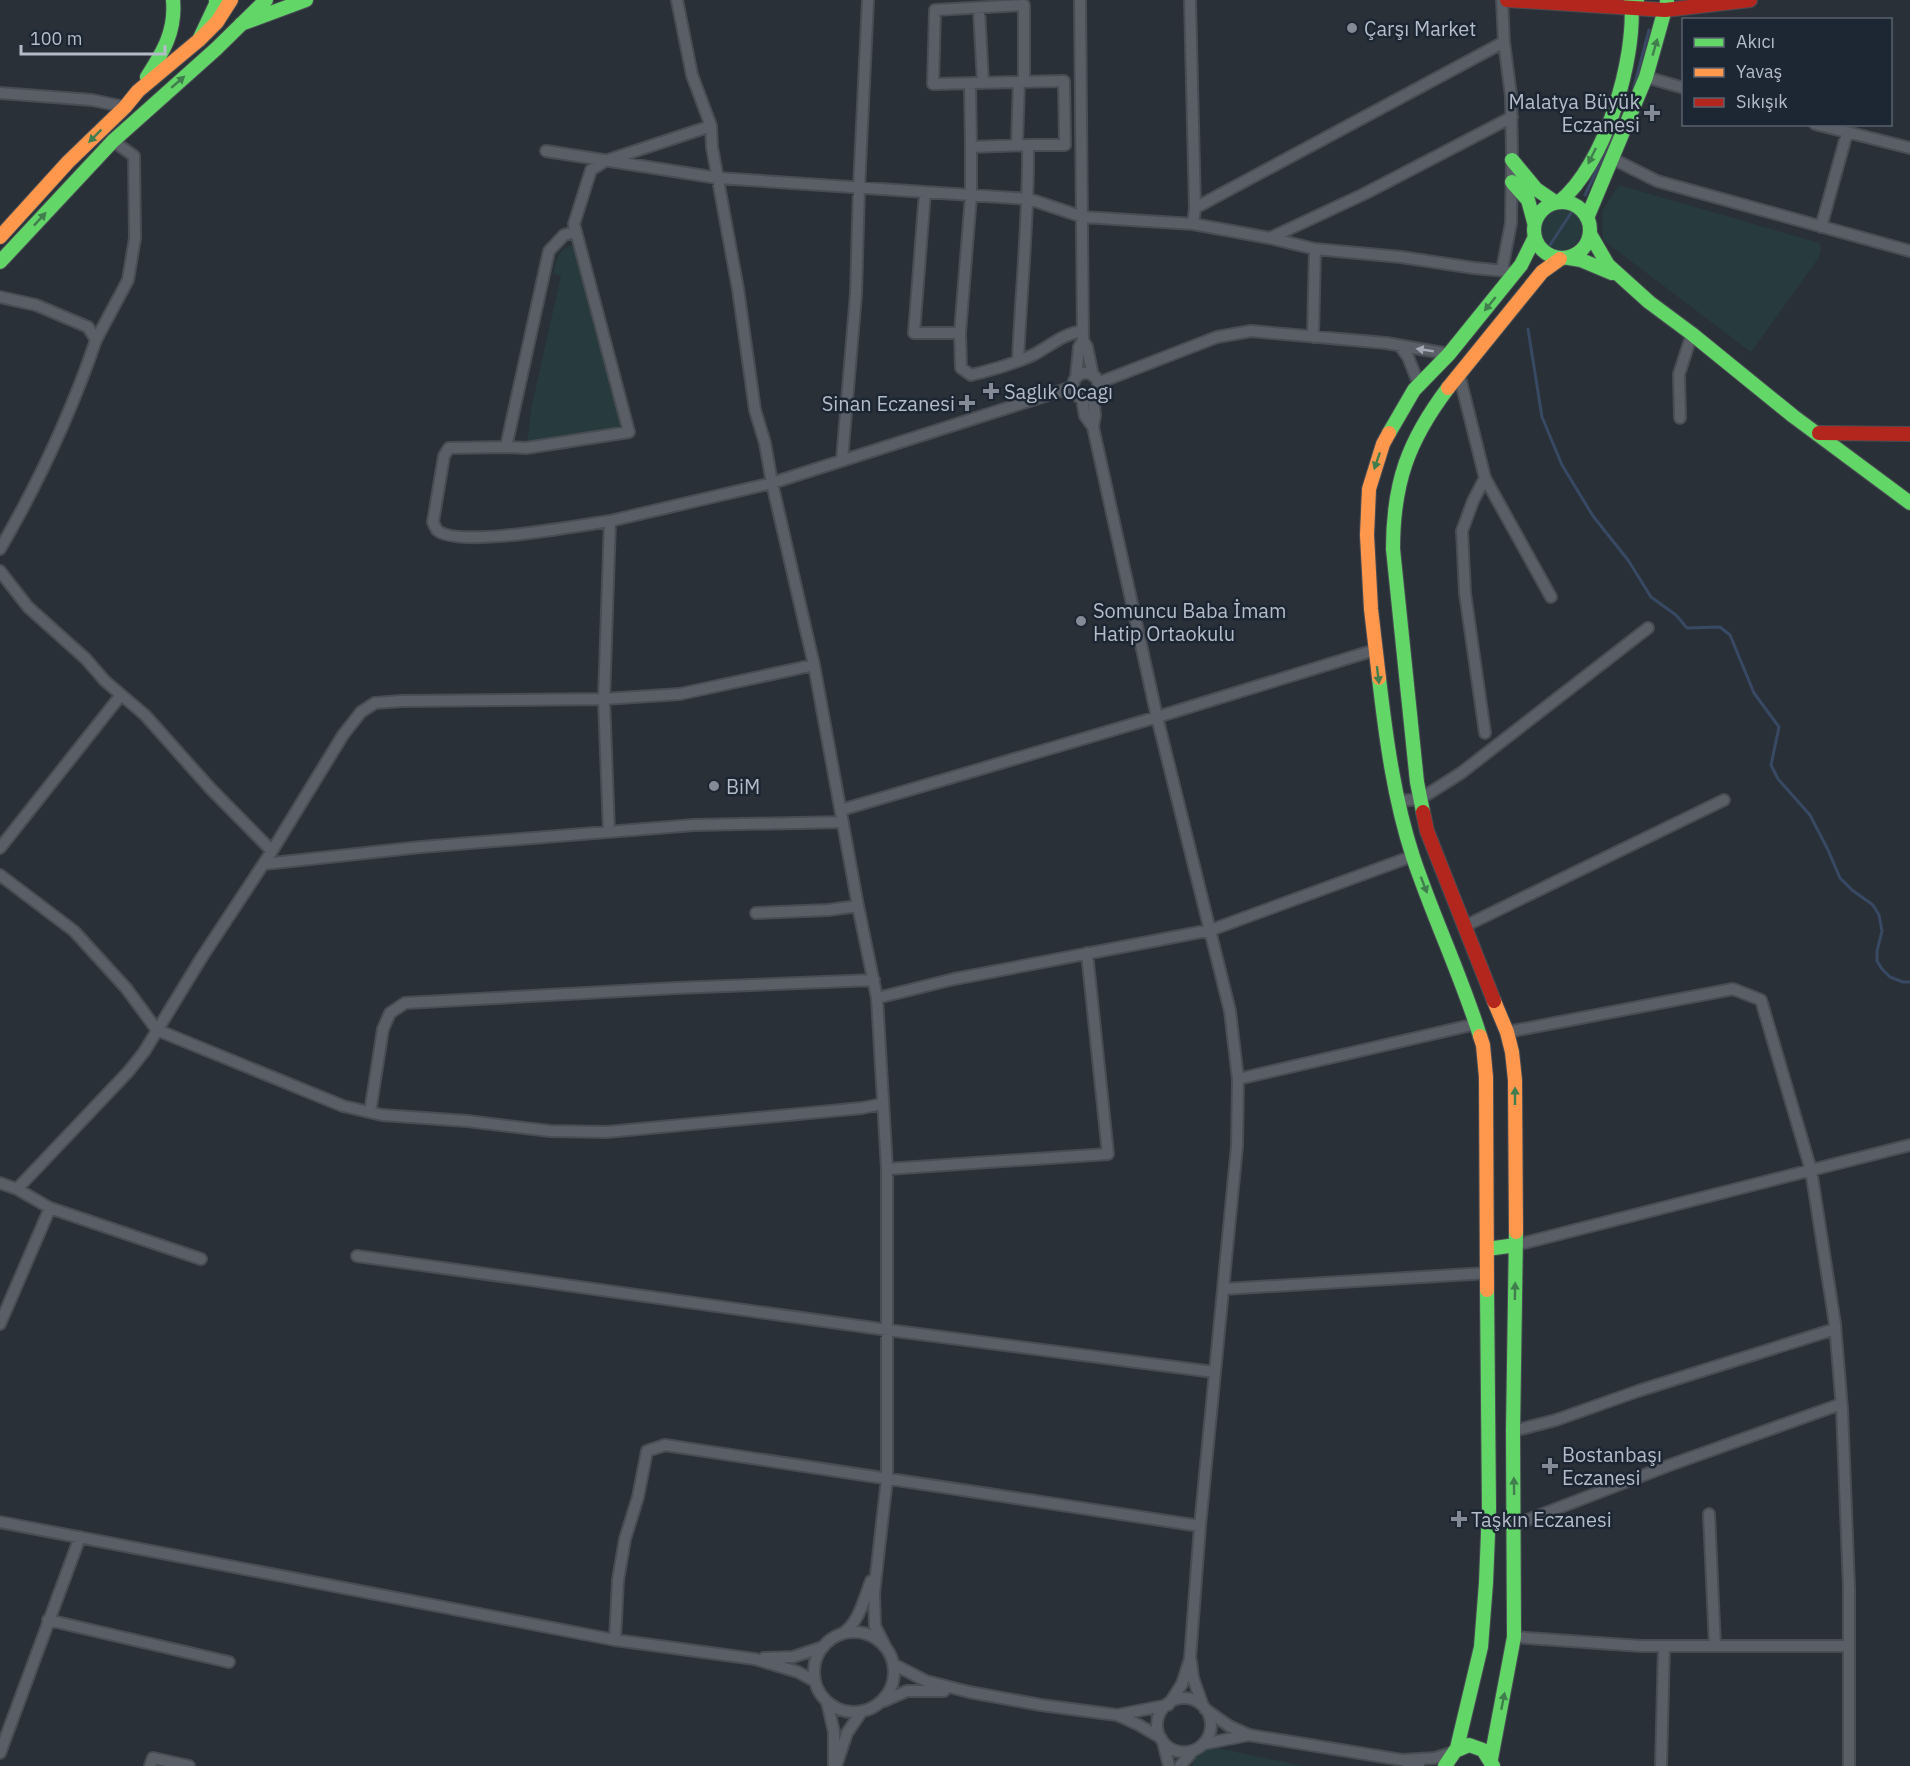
<svg xmlns="http://www.w3.org/2000/svg" width="1910" height="1766" font-family="'IBM Plex Sans',sans-serif">
<rect width="100%" height="100%" fill="#2a3038"/>
<path fill="#273a3e" d="M1619,185L1819,243L1821,249L1818,259L1751,352L1603,240L1602,211Z
M1540 229a21 21 0 1 1 42 0a21 21 0 1 1-42 0Z
M577,244L583,247L621,429L527,443L532,405L561,276L553,273C557,257 559,247 577,244Z
M1207,1746L1304,1766H1192C1195,1756 1198,1751 1207,1746Z"/>
<g fill="none" stroke-linecap="round" stroke-linejoin="round">
<path stroke="#384963" stroke-width="3" d="M1634,87L1649,30
M1585,195L1620,120
M1550,245L1571,213
M1528,329L1542,417L1562,465L1593,516L1628,560L1651,597L1676,615L1687,628L1720,627L1730,635L1754,693L1779,727L1771,765L1778,779L1810,815L1828,850L1840,878L1852,890L1873,905L1879,915L1882,931L1877,951V961L1882,969L1890,977L1903,982H1910"/>
<g stroke="#484c53" stroke-width="14">
<path id="street" d="M677,0L692,75L711,126L712,147L738,289L755,410L765,443L772,483L814,665L858,906L877,998L887,1169V1479L874,1593L875,1626L886,1648
M1080,0L1083,340
M1502,0L1504,42L1511,96L1512,155L1511,223L1502,270
M979,9L983,83
M1646,77L1684,88
M1024,82V5L935,10L933,84L1064,81L1065,145H1028
M970,84L971,147L1028,145C1029,217 1021,289 1018,361
M0,93L92,100L125,107
M1815,124L1910,148
M1017,144L1019,82
M971,147V196L960,333L961,368L971,375C992,370 1013,364 1033,355C1050,346 1064,333 1083,331
M546,151L718,178L1029,199L1083,217L1193,224L1195,208L1190,0
M1613,159L1657,181L1910,251
M925,192L914,333H960
M1195,208L1504,42
M574,224L575,232L564,235L549,251L506,447L449,448L444,456L433,522C434,524 435,527 437,530C457,549 580,525 610,521
M1193,224L1270,238L1315,249L1401,257L1474,268L1516,272
M1821,227L1847,133
M1270,238L1364,194L1512,117
M0,297L36,305L88,327L96,340C71,413 39,482 0,549
M1313,337L1315,249
M96,340L128,280L135,238L134,156L113,141
M1400,346L1408,357L1419,385
M1073 386a13 13 0 1 1 26 0a13 13 0 1 1-26 0Z
M1459,374L1485,478L1551,597
M1076,378L1079,347L1083,340L1087,347L1093,376
M1098,383L1217,337L1251,331L1386,343L1449,354
M1082,399L1085,416L1093,427L1095,415L1093,397
M1680,418L1679,374L1692,334
M506,447L526,448L629,432L574,224L591,170L605,161L711,126
M842,460L856,294L859,188L868,0
M0,571L28,607L86,659L105,681L145,715L210,788L272,851
M1485,733L1465,593L1462,531L1473,501L1485,478
M1399,801L1420,799L1461,773L1648,628
M841,810L1157,717L1093,427
M609,832L604,699L610,521L772,483L1073,387
M0,848L121,695
M264,864L421,847L694,825L843,822
M0,875L74,931L126,988L157,1030L343,1106L382,1115L467,1121L550,1131L607,1132L862,1108L882,1104
M756,913L828,910L858,906
M1465,926L1724,800
M877,998L954,979L1211,930L1413,856
M1507,1032L1733,989L1761,1000L1811,1170L1835,1324L1842,1409L1849,1588V1766
M1238,1079L1476,1024
M370,1112L383,1029L390,1013L405,1003L676,988L874,980
M887,1169L1108,1154L1087,953
M0,1183L17,1189L50,1208L201,1259
M17,1189L128,1072L144,1052L202,957L272,851L343,735L361,712L375,703L401,701L604,699L680,694L814,665
M1516,1245L1910,1145
M357,1256L888,1330L1214,1372
M1224,1289L1488,1273
M0,1324L50,1208
M1513,1431L1556,1420L1638,1391L1835,1329
M1709,1514L1715,1646
M0,1522L615,1640L755,1659L798,1672L814,1681
M1514,1525L1670,1465L1841,1404
M48,1620L229,1662
M814 1672a40 40 0 1 1 80 0a40 40 0 1 1-80 0Z
M842,1634C859,1623 864,1599 871,1581
M1514,1637L1641,1646H1849
M615,1640L618,1580L625,1539L638,1497L647,1451L665,1445L1200,1526
M764,1658L793,1657L823,1647
M1191,1662L1193,1678L1203,1706
M893,1664L926,1681L969,1692L1041,1705L1117,1715L1168,1705
M1157 1725a27 27 0 1 1 54 0a27 27 0 1 1-54 0Z
M884,1701L907,1691H944
M827,1702L834,1732V1766
M1169,1704L1182,1684L1190,1659L1200,1526L1237,1146L1238,1079L1230,1011L1157,717L1375,650
M1205,1709L1229,1726L1249,1735L1402,1760
M1117,1715L1139,1725L1161,1738
M1163,1742L1169,1766
M1203,1744L1249,1735
M0,1753L80,1537
M837,1763L847,1733L862,1711
M150,1766L153,1758L189,1766
M1180,1766L1193,1751
M1419,1766L1402,1760L1435,1758L1451,1753
M1661,1766L1664,1646"/>
</g>
<g stroke="#484c53" stroke-width="16">
<path id="fast" d="M1633,7L1637,0
M241,24L306,0
M199,40L216,4V0
M147,77C163,52 176,31 173,0
M1512,160L1536,189L1555,202
M1512,182L1528,200L1534,222
M1534 230a28 28 0 1 1 56 0a28 28 0 1 1-56 0Z
M1559,202C1605,166 1637,57 1631,0
M1587,218L1646,77L1667,2
M1590,234L1608,265L1649,302L1692,334L1793,416L1910,503
M1569,258L1581,260L1612,273
M0,262L113,141L216,49L266,0
M1389,433L1414,390L1449,354L1521,265L1534,239
M1379,678C1386,738 1394,799 1413,857C1433,917 1461,975 1480,1036
M1423,812L1417,782L1393,549C1393,483 1408,441 1448,388
M1487,1249L1516,1245
M1457,1748L1481,1647L1486,1583L1489,1508L1487,1290
M1491,1759L1514,1637L1513,1431L1516,1232
M1445,1766L1455,1751L1469,1745L1483,1750L1493,1766"/>
</g>
<g stroke="#484c53" stroke-width="16">
<path id="slow" d="M0,237L68,162L125,107L138,91L199,40L217,22L231,0
M1448,388L1542,272L1560,259
M1379,678L1371,609L1367,535L1369,489L1383,444L1389,433
M1494,1001L1507,1032L1512,1052L1515,1080L1516,1232
M1480,1036L1483,1045L1486,1077L1487,1290"/>
</g>
<g stroke="#484c53" stroke-width="16">
<path id="jam" d="M1507,0L1665,10L1750,0
M1819,433L1910,434
M1423,812L1427,831L1494,1001"/>
</g>
<use href="#street" stroke="#5a5e66" stroke-width="10"/>
<use href="#fast" stroke="#63d668" stroke-width="14"/>
<use href="#slow" stroke="#ff974d" stroke-width="14"/>
<use href="#jam" stroke="#b3261e" stroke-width="14"/>
</g>
<defs><path id="oneway-solid" d="M-6-.8H1V-3.2L6.5 0L1 3.2V.8H-6Z" transform="scale(1.5)"/></defs>
<g fill="#407e4e">
<use href="#oneway-solid" transform="translate(1655 47) rotate(-74)"/>
<use href="#oneway-solid" transform="translate(178 82) rotate(-41)"/>
<use href="#oneway-solid" transform="translate(95 136) rotate(135)"/>
<use href="#oneway-solid" transform="translate(1592 156) rotate(116)"/>
<use href="#oneway-solid" transform="translate(40 219) rotate(-47)"/>
<use href="#oneway-solid" transform="translate(1490 304) rotate(129)"/>
<use href="#oneway-solid" transform="translate(1377 461) rotate(109)"/>
<use href="#oneway-solid" transform="translate(1378 675) rotate(83)"/>
<use href="#oneway-solid" transform="translate(1424 885) rotate(69)"/>
<use href="#oneway-solid" transform="translate(1515 1096) rotate(-90)"/>
<use href="#oneway-solid" transform="translate(1515 1291) rotate(-89)"/>
<use href="#oneway-solid" transform="translate(1514 1486) rotate(-91)"/>
<use href="#oneway-solid" transform="translate(1503 1701) rotate(-79)"/>
</g>
<use fill="#a2a9b5" href="#oneway-solid" transform="translate(1425 350) rotate(-171)"/>
<g fill="#848b96" stroke="#1d2633" stroke-width="2">
<circle cx="1352" cy="28" r="6"/>
<path d="M1649 104h6v6h6v6h-6v6h-6v-6h-6v-6h6z"/>
<path d="M988 382h6v6h6v6h-6v6h-6v-6h-6v-6h6z"/>
<path d="M964 394h6v6h6v6h-6v6h-6v-6h-6v-6h6z"/>
<circle cx="1081" cy="621" r="6"/>
<circle cx="714" cy="786" r="6"/>
<path d="M1547 1457h6v6h6v6h-6v6h-6v-6h-6v-6h6z"/>
<path d="M1456 1510h6v6h6v6h-6v6h-6v-6h-6v-6h6z"/>
</g>
<g text-anchor="middle" dominant-baseline="central" stroke-width="5" stroke-linejoin="round" paint-order="stroke">
<g font-size="20" fill="#b4bcc9" stroke="#1d2633" text-anchor="start">
<text x="1364" y="28">Çarşı Market</text>
<text x="1640" y="101" text-anchor="end">Malatya Büyük<tspan x="1640" dy="23">Eczanesi</tspan></text>
<text x="1004" y="391">Saglık Ocagı</text>
<text x="955" y="403" text-anchor="end">Sinan Eczanesi</text>
<text x="1093" y="610">Somuncu Baba İmam<tspan x="1093" dy="23">Hatip Ortaokulu</tspan></text>
<text x="726" y="786">BiM</text>
<text x="1562" y="1454">Bostanbaşı<tspan x="1562" dy="23">Eczanesi</tspan></text>
<text x="1471" y="1519">Taşkın Eczanesi</text>
</g>
</g>
<rect x="1682" y="18" width="210" height="108" fill="#1d2633" stroke="#59626f" stroke-width="1.5"/>
<rect x="1694" y="38" width="30" height="9" fill="#63d668" stroke="#59626f" stroke-width="1.5"/>
<text x="1736" y="48" font-size="18" fill="#b4bcc9">Akıcı</text>
<rect x="1694" y="68" width="30" height="9" fill="#ff974d" stroke="#59626f" stroke-width="1.5"/>
<text x="1736" y="78" font-size="18" fill="#b4bcc9">Yavaş</text>
<rect x="1694" y="98" width="30" height="9" fill="#b3261e" stroke="#59626f" stroke-width="1.5"/>
<text x="1736" y="108" font-size="18" fill="#b4bcc9">Sıkışık</text>
<path d="M21 45v9h144v-9" fill="none" stroke="#b4bcc9" stroke-width="3"/>
<text x="30" y="45" font-size="18" fill="#b4bcc9" stroke="#1d2633" stroke-width="4.5" paint-order="stroke">100 m</text>
</svg>
